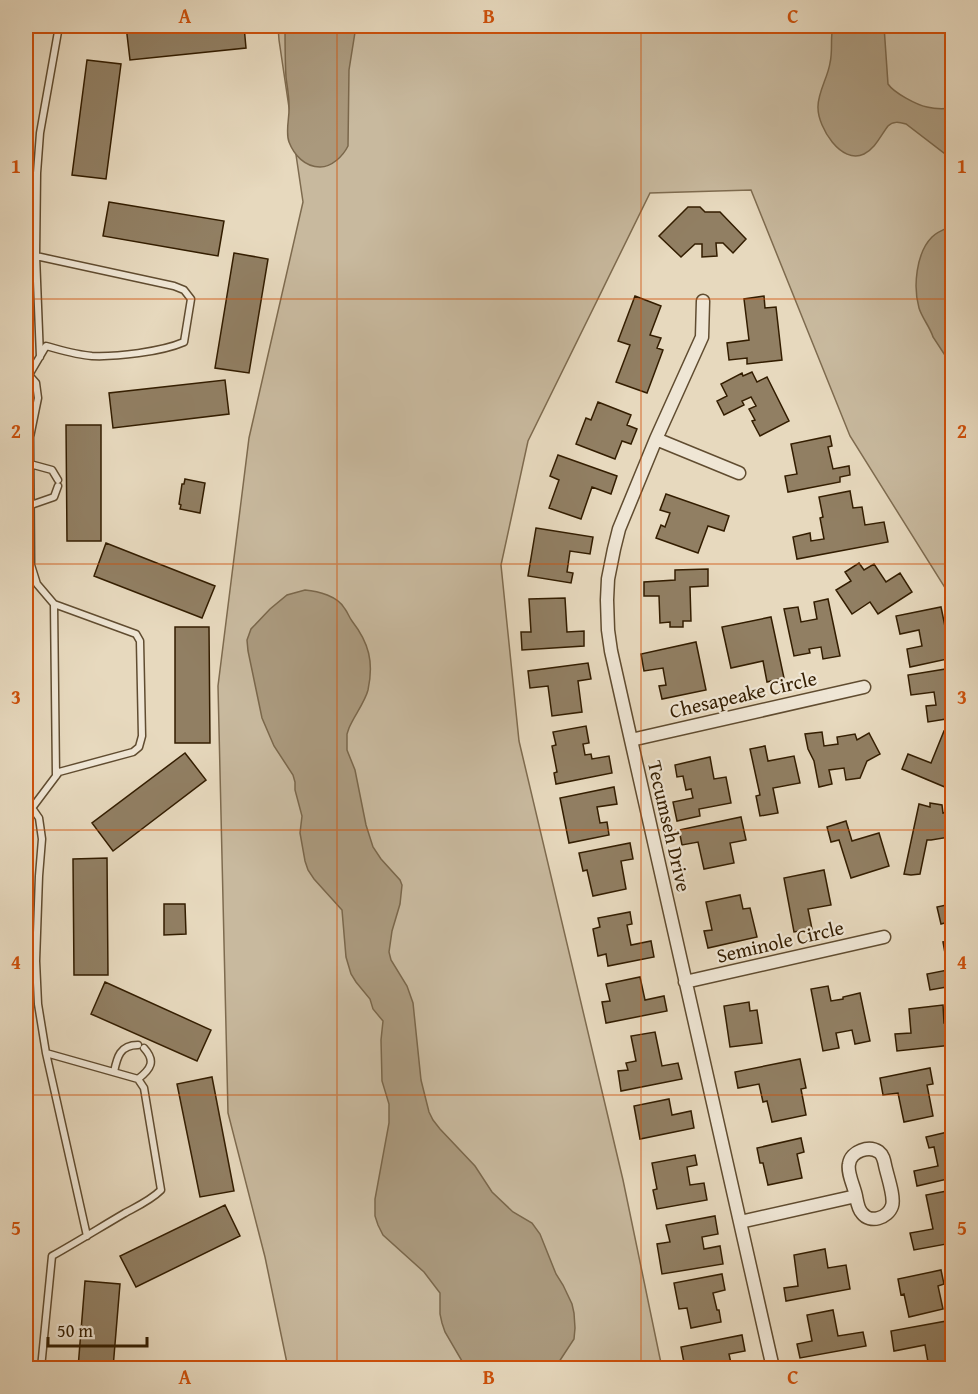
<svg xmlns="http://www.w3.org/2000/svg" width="978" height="1394" font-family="'Gentium Book Plus',serif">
<rect width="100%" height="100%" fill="#e7d9be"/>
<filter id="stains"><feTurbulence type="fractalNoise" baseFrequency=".00333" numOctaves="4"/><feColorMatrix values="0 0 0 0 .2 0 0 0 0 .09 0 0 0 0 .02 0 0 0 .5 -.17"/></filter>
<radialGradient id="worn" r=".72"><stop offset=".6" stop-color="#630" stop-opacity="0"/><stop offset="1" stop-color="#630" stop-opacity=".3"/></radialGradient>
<path fill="#c8b99e" stroke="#7e6b4f" stroke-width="1.5" d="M278,26H952V599L850,436L751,190L650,193L528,441L501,565L519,741L623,1180L662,1368H288L265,1257L228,1113L218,686L249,438L303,202L279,40Z"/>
<path fill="#aa997d" stroke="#7a674b" stroke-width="1.5" d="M285,26H356L349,70L348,146C343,156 332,167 320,167C305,167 294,155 289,142C285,131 290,117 289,105C289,95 287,86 286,77C285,60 285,43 285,26Z
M833,26H884L888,84C894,93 917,105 927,107C935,109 944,109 952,108V157L944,153L906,124C899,122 893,121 888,126C881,135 875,149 864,154C841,165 818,127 818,108C817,94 828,77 830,63C833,50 830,38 833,26Z
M952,226V366L933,337C930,327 922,318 919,308C913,287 916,253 932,237C938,231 945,229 952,226Z
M305,590C318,591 338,596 345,609C348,613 349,617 352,621C369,643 374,662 368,690C365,702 354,716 349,728L347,734V750L355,770L366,825L373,847L381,859L400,880L402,885L400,904L392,931L389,952L391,960L407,986L413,1003L421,1080L429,1112L433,1120L440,1129L475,1166L492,1192L513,1212L532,1223L540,1234L556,1274L563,1285L572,1304L574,1313L575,1328L574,1339L555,1368H463L462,1361L445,1332L442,1323L440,1314V1293L424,1272L383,1235L378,1225L375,1216V1199L389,1123V1104L382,1081L381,1040L383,1021L373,1009L370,999L356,982L351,974L346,957L342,910L314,879L308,870L305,861L300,833L302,816L295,790V782L293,775L274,746L262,718L248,651L247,640L251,629L270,609L287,595Z"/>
<path fill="#917f63" stroke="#331d00" stroke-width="1.5" d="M126,26H244L246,48L130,60Z
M87,60L121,64L106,179L72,175Z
M109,202L224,221L218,256L103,236Z
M688,207H700L705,212H720L746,239L733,253L723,243H716L717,256L702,257V244H695L681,257L659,236Z
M234,253L268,259L249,373L215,368Z
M635,296L661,306L650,335L661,338L657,348L663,350L647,393L616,382L630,345L618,341Z
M764,296L765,308L776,307L782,360L747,364V358L729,360L727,343L749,340L744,299Z
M752,372L757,382L767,377L789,421L760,436L752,421L755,420L749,409L756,406L751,397L742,401L744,405L724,415L717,401L727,396L721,384L742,373L743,376Z
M225,380L229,414L113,428L109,393Z
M598,402L631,415L627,425L637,429L631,444L622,441L615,459L576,444L586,418L591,420Z
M66,425H101V541H67Z
M830,436L832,446L828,447L833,469L849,466L850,475L840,477V482L788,492L785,476L797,474L791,444Z
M558,455L617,476L611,494L592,487L581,519L549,508L559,480L550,476Z
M185,479L205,483L200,513L180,509L181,505L179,504L182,484H184Z
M850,491L853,508L862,507L865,525L884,522L888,542L797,559L793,537L810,533L811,541L824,539L820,518L823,517L819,497Z
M666,494L729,516L724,531L708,526L698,553L656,538L661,525L665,527L670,513L660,510Z
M536,528L593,537L590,554L570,551L567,572L573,573L571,583L528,576Z
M106,543L215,586L202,618L94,576Z
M859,563L864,570L874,564L886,582L900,573L912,592L878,614L870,602L852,614L836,590L851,581L845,572Z
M708,569V586L690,587L691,621H683V627H670V622L660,623L659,596H644V582L675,580V570Z
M565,598L567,632L584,631V646L522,650L521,632H531L529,599Z
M828,599L840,656L823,659L821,647L809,649L810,653L794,656L784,609L798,607L801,622L817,619L814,602Z
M941,607L948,641L952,640V658L910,667L907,649L922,646L919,630L900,634L896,616Z
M771,617L784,678L767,682L763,661L731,668L722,627Z
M175,627H209L210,743H175Z
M696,642L706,690L662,699L659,686L666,685L663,668L644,671L641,654Z
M588,663L591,679L578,681L582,712L552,716L548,686L530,688L528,671Z
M952,668V718L928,722L926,706L936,705L934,692L911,695L908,675Z
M586,726L589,743L583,744L585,755L591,754L592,759L609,756L612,773L556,784L554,773L557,772L552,746L556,745L553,732Z
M944,731L952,734V790L902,769L908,754L931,763Z
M822,732L824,746L838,744L837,737L855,734L857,740L869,733L880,754L867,761L860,778L846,780L844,768L829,770L832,784L819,787L814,761L808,749L805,734Z
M765,746L768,761L794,756L800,783L773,788L778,813L760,816L756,796L760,795L750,749Z
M185,753L206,780L113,851L92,823Z
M710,757L714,779L726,777L731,803L699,809L700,816L677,821L673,802L693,798L691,789L686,790L683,776L677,777L675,765Z
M614,787L617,804L597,807L600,823L607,822L609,835L569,843L560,798Z
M930,803L942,805L943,813L952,811V850H951L949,837L931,840H927L920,874L911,875L904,874L919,804L930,807Z
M741,817L746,840L730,843L734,863L704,869L698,842L682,845L679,830Z
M846,821L852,841L879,833L889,866L851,878L839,840L831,842L827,827Z
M630,843L633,859L621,861L626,889L593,896L587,870L583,871L579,853Z
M107,858L108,975H74L73,859Z
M824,870L831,905L808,909L812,929L794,932L784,878Z
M952,872V921L941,924L937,907L951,904L945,874Z
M740,895L743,909L750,908L757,937L708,948L704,931L712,930L706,902Z
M164,904H185L186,934L164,935Z
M630,912L632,924L627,925L631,945L651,941L654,957L608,966L606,954L598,956L593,929L600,927L598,918Z
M952,931V986L930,990L927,974L948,970L943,942L951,941L949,932Z
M640,977L645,1000L664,996L667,1011L606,1023L602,1002L610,1001L606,984Z
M105,982L211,1030L197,1061L91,1014Z
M828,986L831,1001L843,999V997L860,993L870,1041L855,1044L852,1030L836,1033L839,1048L823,1051L811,989Z
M749,1002L750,1011L757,1010L762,1043L730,1047L724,1006Z
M943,1005L944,1023H952V1045L897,1051L895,1034L911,1033L909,1009Z
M655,1032L662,1066L678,1063L682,1079L621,1091L618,1071L628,1070L626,1063L636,1061L631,1036Z
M800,1059L806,1088L801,1089L806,1115L772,1122L767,1101L763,1102L759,1084L738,1088L735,1072Z
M930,1068L933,1084L927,1085L933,1116L904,1122L898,1093L883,1095L880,1078Z
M212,1077L234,1191L200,1197L177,1084Z
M669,1099L672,1115L691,1111L694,1128L640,1139L634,1106Z
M952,1131V1178L917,1186L914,1171L938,1166L934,1147L929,1148L926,1137Z
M801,1138L804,1152L797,1154L802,1178L768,1185L763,1163H760L757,1148Z
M695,1155L697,1165L687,1167L690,1185L704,1183L707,1200L657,1209L653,1190L657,1189L652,1163Z
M952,1190V1243L914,1250L910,1233L933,1229L926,1195Z
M225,1205L240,1236L136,1287L120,1256Z
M715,1216L718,1234L702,1237L704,1249L720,1246L723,1264L662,1274L657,1244L670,1242L666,1225Z
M825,1249L828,1268L846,1265L850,1289L786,1301L784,1288L798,1286L794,1255Z
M941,1270L944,1284L938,1286L943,1309L909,1317L904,1294L901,1295L898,1279Z
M722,1274L725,1290L713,1293L717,1310H719L721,1322L691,1328L687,1308L679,1309L674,1283Z
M85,1281L120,1284L113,1368H78Z
M833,1310L838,1336L863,1332L866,1346L800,1358L797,1344L812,1341L807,1315Z
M952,1320V1368H923L922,1362H928L925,1345L894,1351L891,1331Z
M742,1335L745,1351L729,1354L732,1368H685L681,1347Z"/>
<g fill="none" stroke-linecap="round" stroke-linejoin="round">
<g stroke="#604c30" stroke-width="9">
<path id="lane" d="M36,256L37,173L40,133L59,26
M26,374L29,375L36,383L38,398L30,437L31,565L37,584L54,604
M29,375L46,346C61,350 77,355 92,356C116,357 161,352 184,342L191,299L184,290L174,286L36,256L40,357
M30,464L52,470L58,480
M31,505L54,497L58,486
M26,808H32L39,818L42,839L39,876L36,961L38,1004L46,1053
M32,808L59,772L133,752L139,747L142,736L140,641L136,634L54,604L56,776
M114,1072C117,1057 120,1045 138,1045
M138,1079C151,1069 156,1061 144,1048
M41,1368L52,1256C77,1242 101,1227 125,1213C138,1206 151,1200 161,1190L144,1088L138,1079L46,1053L87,1236"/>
</g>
<g stroke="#604c30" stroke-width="15">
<path id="street" d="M703,301L702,337L656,439L619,529L614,549L608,579L607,600L608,630L611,651L631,740L773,1368
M656,439L739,473
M631,740L864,687
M685,982L884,937
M740,1222L856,1196C854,1186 847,1173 849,1164C851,1151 869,1145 879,1152C883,1155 884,1160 885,1165C887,1175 895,1197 892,1206C888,1218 870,1224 862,1213C858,1209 857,1201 856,1196"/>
</g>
<use href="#lane" stroke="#efe6d5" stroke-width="6"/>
<use href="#street" stroke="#efe6d5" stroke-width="12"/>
</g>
<path fill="none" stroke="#cd500a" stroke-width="1.5" stroke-opacity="0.55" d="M337,26V1368M641,26V1368M26,299H952M26,564H952M26,830H952M26,1095H952"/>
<g text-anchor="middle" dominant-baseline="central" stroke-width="4.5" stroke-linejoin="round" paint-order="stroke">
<g font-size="20" fill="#331d00" stroke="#efe6d5">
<text transform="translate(743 694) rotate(-13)">Chesapeake Circle</text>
<text transform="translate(670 826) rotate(77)">Tecumseh Drive</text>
<text transform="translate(780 941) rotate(-13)">Seminole Circle</text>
</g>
</g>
<rect width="978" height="1394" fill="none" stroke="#e7d9be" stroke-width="66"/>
<path d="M48 1337v9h99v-9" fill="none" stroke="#331d00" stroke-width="3"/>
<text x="57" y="1337" font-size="18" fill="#331d00" stroke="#efe6d5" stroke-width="4.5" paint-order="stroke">50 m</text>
<rect x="33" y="33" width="912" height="1328" fill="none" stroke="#cd500a" stroke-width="2"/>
<g font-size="20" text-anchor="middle" font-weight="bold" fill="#cd500a">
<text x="185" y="23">A</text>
<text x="489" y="23">B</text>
<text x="793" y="23">C</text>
<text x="16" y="173">1</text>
<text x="962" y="173">1</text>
<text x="16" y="438">2</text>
<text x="962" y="438">2</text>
<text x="16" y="704">3</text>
<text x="962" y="704">3</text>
<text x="16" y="969">4</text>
<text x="962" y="969">4</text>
<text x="16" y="1235">5</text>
<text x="962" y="1235">5</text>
<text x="185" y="1384">A</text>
<text x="489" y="1384">B</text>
<text x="793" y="1384">C</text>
</g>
<rect width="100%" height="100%" filter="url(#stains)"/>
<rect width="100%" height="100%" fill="url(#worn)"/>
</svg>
